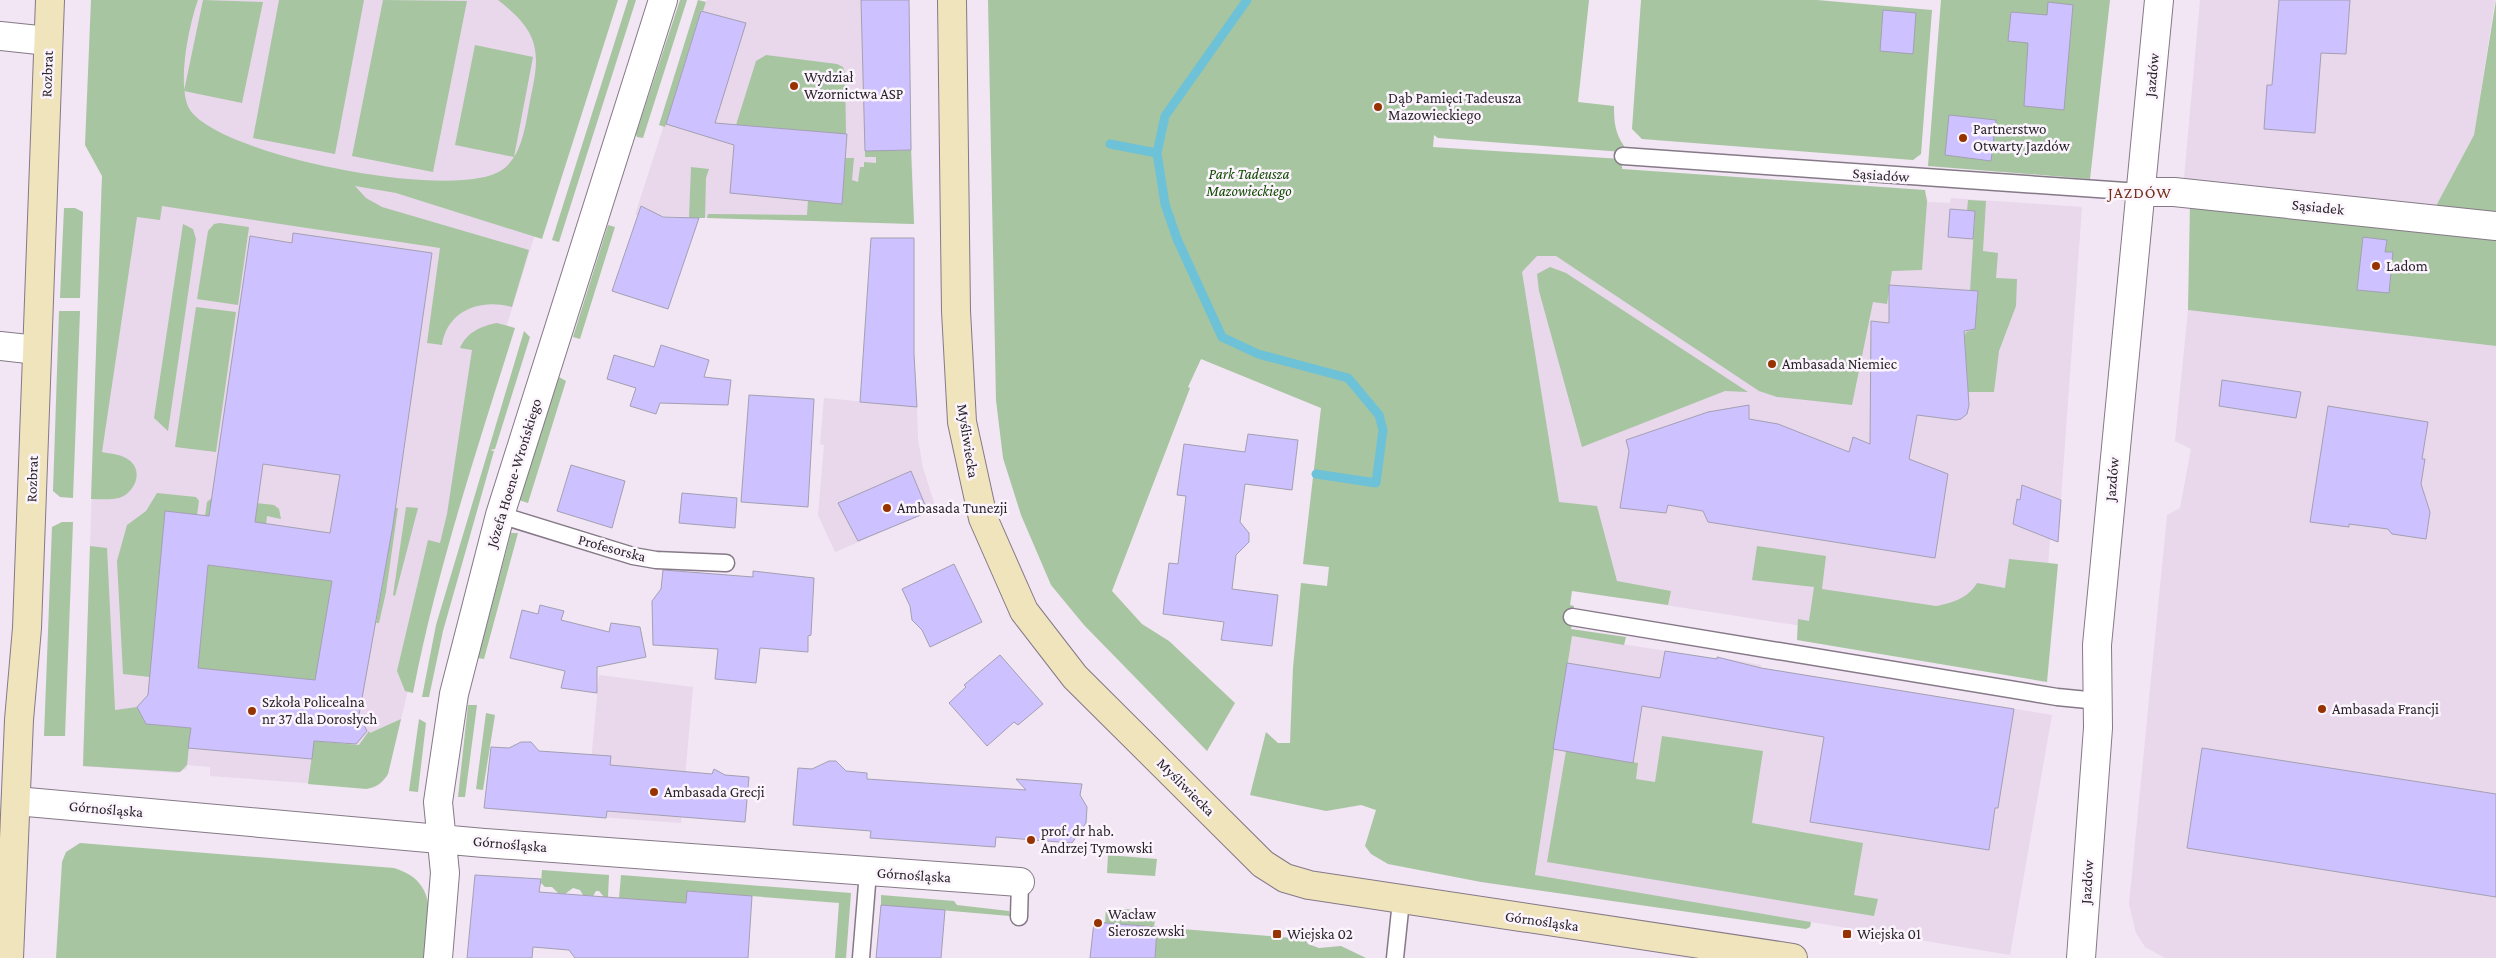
<svg xmlns="http://www.w3.org/2000/svg" width="2496" height="958" font-family="'Crimson Pro',serif">
<rect width="100%" height="100%" fill="#f2e5f4"/>
<path fill="#e9d7ec" d="M91,0H608L456,488L388,774L383,781L374,788L210,776V767L187,765L186,769L177,773L83,766L102,176Z
M707,0H909L907,4L914,224L635,215L701,10H703Z
M2200,0H2495L2474,135L2436,206L2184,179Z
M1492,164L1927,197L1928,202L1950,203L1951,198L2082,207L2058,541L2050,539L2041,663L1452,572Z
M2188,310L2496,346V958H2165L2145,947L2136,933L2129,904L2167,515L2180,508L2191,449L2175,441Z
M824,398L917,407L918,439L923,468L936,509L835,552L818,515L824,445L820,444Z
M1572,636L1716,659L1717,657L1761,665V668L2052,715L2010,955L1535,876Z
M599,675L693,687L681,823L586,816Z"/>
<path fill="#a7c5a1" d="M91,0H198C189,24 176,88 190,110C221,156 456,202 502,170C525,154 526,117 532,91C542,46 534,28 498,0H618L542,239L396,193L355,186L366,198L382,207L529,250L512,307C481,298 447,310 442,345L427,343L440,248L162,206L160,220L137,217L102,452C111,454 121,454 129,460C144,471 135,493 119,498C110,500 100,499 91,499L102,176L85,145Z
M203,0L263,2L242,103L184,91Z
M279,0H364L335,154L253,138Z
M383,0L467,1L433,172L352,156Z
M628,0H636L559,242L552,240Z
M680,0H687L643,138L637,137L636,134Z
M698,0L706,2L703,11L701,10L665,127L659,125Z
M988,0H1589L1578,102L1614,106C1614,122 1615,133 1624,146L1623,152L1438,138L1434,135L1433,147L1622,159V169L1925,190L1927,202L1922,270L1892,271L1887,304L1873,302L1852,405L1777,397L1759,391L1556,256H1537L1522,272L1559,502L1597,506L1617,581L1671,591L1668,605L1572,591L1570,605L1574,606L1571,629L1626,637L1624,645L1572,636L1535,875L1811,922L1810,927L1806,929L1481,882L1388,864L1371,854L1365,846L1376,810L1361,805L1326,811L1250,795L1266,732L1278,743H1290L1293,668L1301,583L1327,586L1329,567L1303,564L1321,408L1201,359L1188,387L1190,388L1112,591L1142,624L1169,641L1235,703L1207,751L1084,625L1051,585L1021,515L1003,458L996,400Z
M1641,0H1817L1932,10L1921,154L1913,160L1642,139L1632,129Z
M1941,0H2110L2090,179L1928,166Z
M2496,0V213L2436,206L2474,135Z
M475,45L533,57L514,157L455,145Z
M766,55L837,64L843,67L845,73L846,134L736,125L756,61Z
M911,150L914,224L707,218L708,214L807,215L808,200L842,203L845,158H854L852,180L858,182L860,167H864V162L876,163V157H865V151Z
M691,167L709,169L706,178L705,218H689Z
M1968,200L1986,201L1983,251L1998,253L1996,278L2017,279L2016,306L1999,351L1994,392H1968L1964,337L1966,332L1975,329L1978,292L1970,291L1975,212L1967,211Z
M2190,204L2496,237V346L2188,310Z
M64,208H75L83,212L80,298H60Z
M220,223L249,227L238,305L197,299L208,231L214,224Z
M183,224L193,229L196,239L168,431L154,418Z
M608,225L615,227L580,339L573,337Z
M1550,267L1566,273L1748,392L1725,391L1582,447L1539,291L1537,274Z
M196,307L236,312L216,452L175,447Z
M59,311H80L73,498L60,497L53,491Z
M497,323L515,328C477,449 437,569 413,693L405,691L397,671L428,540L440,543L447,514L472,350L460,348C467,332 481,326 497,323Z
M524,331L530,337L495,449L490,450L494,451L443,631L429,697H422L436,625Z
M559,377L566,381L528,503L519,500Z
M157,493L196,497L199,501L197,515L165,511L150,677L123,674L117,561L127,525L146,511Z
M212,498L274,505L279,509L281,519L267,516L266,524L205,516L207,502Z
M369,504L398,508L386,592L379,623H376L390,541Z
M406,507L418,508L395,596L393,595Z
M62,522H73L65,736H44L52,527Z
M511,533H518L484,659L478,658Z
M90,546L107,548L115,710L137,707L146,724L191,728L187,765L180,772L83,766Z
M1757,546L1826,556L1822,589L1936,606C1953,603 1968,598 1977,583L2005,588L2009,559L2058,564L2047,682L1797,640L1798,619L1809,621L1814,587L1752,580Z
M208,565L332,581L315,680L198,668Z
M468,705H477L465,797H458Z
M486,713L495,715L483,790L476,789Z
M401,719L388,774C382,783 377,787 366,789L308,784L314,741L359,745L369,731L370,733Z
M419,719L426,723L418,792L409,791Z
M1662,736L1763,751L1752,823L1863,843L1854,895L1878,899L1874,916L1547,862L1566,751L1638,763L1636,779L1655,782Z
M80,843L394,868C440,882 429,920 425,958H56L62,862L66,852Z
M1108,855L1157,859L1155,876L1107,873Z
M542,870L609,875L608,897H604L599,891H596L593,896L583,895L580,890L573,888L565,894L558,893L552,887H545L541,883Z
M621,875L851,893L846,958H835L839,903L688,891L686,903L619,898Z
M881,895L954,901L957,905L1009,911L1010,916L881,905Z
M1106,908L1156,911L1154,927L1105,923Z
M1157,927L1305,939L1308,944L1319,948L1341,946L1366,958H1155Z"/>
<g fill="none" stroke-linecap="round" stroke-linejoin="round">
<path stroke="#6ec2d7" stroke-width="9" d="M1110,144L1157,153L1165,116L1247,0
M1157,153L1165,204L1177,239L1222,337L1258,354L1348,378L1379,415L1383,430L1376,483L1316,474"/>
</g>
<path fill="#cdc1ff" stroke="#a3a0b1" fill-rule="evenodd" d="M861,0H909L911,150L865,151Z
M2279,0H2350L2346,54L2321,53L2315,133L2264,129L2267,85H2272Z
M2048,2L2073,5L2064,110L2024,106L2028,43L2008,41L2011,12L2047,15Z
M1883,10L1916,13L1913,54L1880,51Z
M701,11L746,23L715,123L847,134L842,204L730,193L734,145L666,124Z
M1949,115L1996,120L1991,161L1945,155Z
M641,206L663,217L699,218L668,309L612,291Z
M1950,209L1975,211L1973,239L1948,237Z
M293,233L432,253L393,525L359,715L367,731L356,744L314,741L312,759L188,748L191,728L146,724L137,707L148,695L165,511L209,516L250,236L292,243ZM263,464L340,475L330,533L255,522ZM208,565L332,581L315,680L198,668Z
M2363,237L2387,240L2385,252H2393L2389,293L2357,290Z
M871,238H914V354L917,407L860,402Z
M1889,285L1978,291L1975,329L1964,331L1969,405L1967,414L1961,419L1956,420L1917,415L1909,459L1948,474L1935,558L1708,522L1703,511L1668,505L1666,513L1620,508L1629,451L1626,440L1708,412L1749,405V419L1778,424L1849,452L1853,437L1870,444L1871,321L1889,323Z
M661,345L709,360L704,377L731,380L728,405L660,403L656,414L630,406L636,388L607,379L614,355L654,367Z
M2222,380L2301,392L2296,418L2219,406Z
M749,395L814,399L808,507L741,502Z
M2328,406L2428,422L2422,459H2425L2421,484L2430,512L2426,539L2392,534L2388,529L2349,524V527L2310,522Z
M1248,434L1298,440L1292,490L1245,484L1240,522L1249,533V542L1236,555L1232,589L1278,595L1272,646L1221,640L1224,622L1163,614L1169,563L1178,564L1186,496L1177,495L1184,444L1245,452Z
M571,465L625,481L612,528L557,511Z
M911,471L928,512L858,541L838,503Z
M2022,485L2061,500L2058,542L2013,524L2017,499L2020,500Z
M682,493L737,498L735,528L679,523Z
M954,564L982,622L930,647L922,630L912,620L910,606L902,589Z
M663,570L753,577V571L814,578L811,635L808,636V652L760,648L756,683L715,679L718,649L653,645L652,601L661,589Z
M540,605L564,611L561,620L609,632L611,623L640,627L646,657L597,667V693L561,688L565,671L510,658L522,610L538,614Z
M1665,651L1717,659V657L1761,668L2014,709L1998,808H1995L1989,850L1810,822L1824,737L1642,706L1633,763L1553,749L1567,663L1660,678Z
M1000,655L1043,704L1018,725L1014,722L987,746L949,703L966,687L964,685Z
M521,742H531L539,751L611,756L610,765L712,774L714,769L725,775L749,777L745,822L607,811L606,818L484,808L491,747L509,748Z
M2202,748L2496,794V897L2187,848Z
M829,761H836L846,771L867,773V779L1026,790L1016,779L1082,784L1080,795L1087,807L1086,823L1072,843L996,837L995,847L870,838L871,831L793,825L798,768L812,769Z
M475,875L541,879L539,892L619,898L686,903L687,891L752,896L748,958H575L569,950L533,947L532,958H467Z
M881,905L945,910L941,958H876Z
M1094,922L1157,927L1155,958H1090Z"/>
<g fill="none" stroke-linecap="round" stroke-linejoin="round">
<g stroke="#857987" stroke-width="19">
<path id="lane" d="M1623,156L2140,192
M500,515L633,556L656,560L726,563
M1572,617L2057,697L2098,701
M1019,917L1020,882
M861,958L868,872
M1395,958L1401,901"/>
</g>
<g stroke="#857987" stroke-width="30">
<path id="street" d="M0,36L48,41
M2140,192H2174L2496,226
M0,346L37,350
M16,801L484,843L1020,882
M438,958L445,873L438,802L454,694L500,515L663,0
M2081,958L2098,728L2097,645L2159,0"/>
</g>
<g stroke="#857987" stroke-width="30">
<path id="secondary" d="M952,0L956,311L962,422L983,518L1024,611L1075,677L1263,864L1285,878L1309,885L1793,958
M9,958L19,720L27,628L50,0"/>
</g>
<use href="#lane" stroke="#fff" stroke-width="16"/>
<use href="#street" stroke="#fff" stroke-width="28"/>
<use href="#secondary" stroke="#f0e4bd" stroke-width="28"/>
</g>
<g fill="#973201" stroke="#fcf4fd" stroke-width="2">
<circle cx="794" cy="86" r="5"/>
<circle cx="1378" cy="107" r="5"/>
<circle cx="1963" cy="138" r="5"/>
<circle cx="2376" cy="266" r="5"/>
<circle cx="1772" cy="364" r="5"/>
<circle cx="887" cy="508" r="5"/>
<circle cx="2322" cy="709" r="5"/>
<circle cx="252" cy="711" r="5"/>
<circle cx="654" cy="792" r="5"/>
<circle cx="1031" cy="840" r="5"/>
<circle cx="1098" cy="923" r="5"/>
<rect x="1272" y="929" width="10" height="10" rx="2.5"/>
<rect x="1842" y="929" width="10" height="10" rx="2.5"/>
</g>
<g text-anchor="middle" dominant-baseline="central" stroke-width="5" stroke-linejoin="round" paint-order="stroke">
<g font-size="15" fill="#29242a" stroke="#fcf4fd">
<text transform="translate(47 74) rotate(-88)">Rozbrat</text>
<text transform="translate(2152 75) rotate(-84)">Jazdów</text>
<text transform="translate(1881 175) rotate(4)">Sąsiadów</text>
<text transform="translate(2318 207) rotate(6)">Sąsiadek</text>
<text transform="translate(968 441) rotate(81)">Myśliwiecka</text>
<text transform="translate(514 473) rotate(-73)">Józefa Hoene-Wrońskiego</text>
<text transform="translate(32 479) rotate(-88)">Rozbrat</text>
<text transform="translate(2112 479) rotate(-85)">Jazdów</text>
<text transform="translate(612 548) rotate(15)">Profesorska</text>
<text transform="translate(1186 787) rotate(45)">Myśliwiecka</text>
<text transform="translate(106 809) rotate(5)">Górnośląska</text>
<text transform="translate(510 844) rotate(5)">Górnośląska</text>
<text transform="translate(914 875) rotate(4)">Górnośląska</text>
<text transform="translate(2087 882) rotate(-86)">Jazdów</text>
<text transform="translate(1542 921) rotate(8)">Górnośląska</text>
</g>
<g font-size="15" fill="#29242a" stroke="#fcf4fd" text-anchor="start">
<text x="804" y="77">Wydział<tspan x="804" dy="17">Wzornictwa ASP</tspan></text>
<text x="1388" y="98">Dąb Pamięci Tadeusza<tspan x="1388" dy="17">Mazowieckiego</tspan></text>
<text x="1973" y="129">Partnerstwo<tspan x="1973" dy="17">Otwarty Jazdów</tspan></text>
<text x="2386" y="266">Ladom</text>
<text x="1782" y="364">Ambasada Niemiec</text>
<text x="897" y="508">Ambasada Tunezji</text>
<text x="262" y="702">Szkoła Policealna<tspan x="262" dy="17">nr 37 dla Dorosłych</tspan></text>
<text x="2332" y="709">Ambasada Francji</text>
<text x="664" y="792">Ambasada Grecji</text>
<text x="1041" y="831">prof. dr hab.<tspan x="1041" dy="17">Andrzej Tymowski</tspan></text>
<text x="1108" y="914">Wacław<tspan x="1108" dy="17">Sieroszewski</tspan></text>
<text x="1287" y="934">Wiejska 02</text>
<text x="1857" y="934">Wiejska 01</text>
</g>
<g font-size="15" font-style="italic" fill="#104a00" stroke="#fcf4fd">
<text x="1249" y="174">Park Tadeusza<tspan x="1249" dy="17">Mazowieckiego</tspan></text>
</g>
<g font-size="16" letter-spacing="1" fill="#712f16" stroke="#fcf4fd">
<text x="2140" y="192">JAZDÓW</text>
</g>
</g>
</svg>
